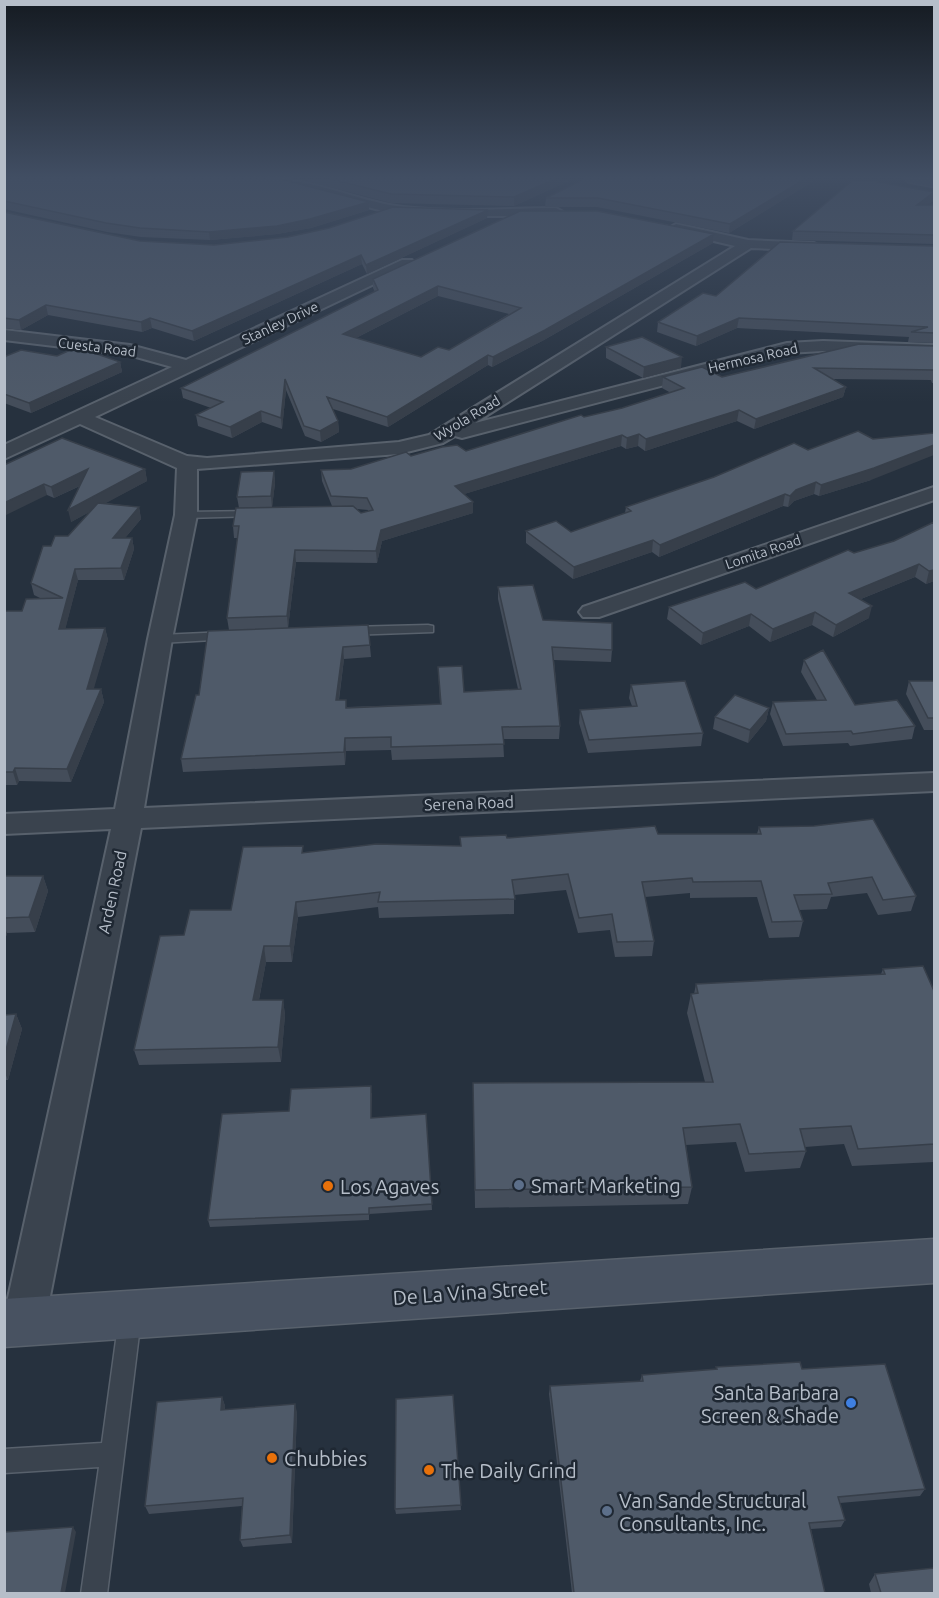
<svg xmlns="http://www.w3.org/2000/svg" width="939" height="1598" font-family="Ubuntu,sans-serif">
<rect width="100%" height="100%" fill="#26313e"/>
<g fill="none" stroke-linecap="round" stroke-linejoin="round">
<g stroke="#58616c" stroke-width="3">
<path id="lane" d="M255,511L261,514L259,516L186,518L180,515L186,512Z
M428,625L433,626V632L349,635L343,631L349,627Z
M226,632L231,633L232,636L231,639L160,643L154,639L160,635Z
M130,1307L138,1310L141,1318L107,1594H81L99,1467L4,1473V1449L102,1443L119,1318L122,1310Z"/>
</g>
<g stroke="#58616c" stroke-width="4">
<path id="street" d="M269,179C310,179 349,197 390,205C441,214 503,208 556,208L563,212L556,216H437L391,213L270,182Z
M676,224L748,240L814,243L821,247L814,251L751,248L475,423L787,343L823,341L934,345V355L823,351L787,353L462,438L455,436L443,443L399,454L197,469V515L172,639L144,808L934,773V791L141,828L45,1322L39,1336L24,1342L9,1336L4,1325V1316L111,829L4,834V814L115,809L148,639L175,515L177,468L80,424L4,459V445L172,367L129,355L4,340V330L130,345L186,360L402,260H412L414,263L412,266L95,417L187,456L207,458L399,442L429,435L735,246L671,231L669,228Z
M934,487V500L599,617H583L579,612L583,607Z"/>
</g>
<g stroke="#58616c" stroke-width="3">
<path id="secondary" d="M906,179H934V187L908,182Z
M934,1239V1283L4,1347V1299Z"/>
</g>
<use href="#lane" fill="#3a434e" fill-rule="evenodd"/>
<use href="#street" fill="#3a434e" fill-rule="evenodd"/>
<use href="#secondary" fill="#485261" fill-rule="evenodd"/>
</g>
<path fill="#444d5a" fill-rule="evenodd" d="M4,179L369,210L311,228L277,234L210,240L141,237L107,232L4,209Z
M299,179H573L514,206L391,203Z
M584,179H812V182L729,233L597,207H545L546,198Z
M933,201L927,205H934V343L908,342L909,337L737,328L696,346L657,332L658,322L716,296L934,246V244L792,240L793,231Z
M4,212L140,241L214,245L487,218L367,274L362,264L194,341L152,328L142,332L48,315L21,330L4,328Z
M714,234L713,243L544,340L492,367L488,365L388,427L333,409L338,421L339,432L321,442L305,436L286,390L282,429L262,422L232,438L198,426L196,415L211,408L183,398L181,388L375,292L373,288V279ZM438,296L509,314L449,350L421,357L356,338Z
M934,346V383H932L931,380L833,379L846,387L843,397L754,429L737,421L645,451L638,446L626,449L621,446L464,494L473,502V513L382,541L377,563L296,562L288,628L368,625L371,657L344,659L339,700L347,707L440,704L438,667L464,692L518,689L498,599V587L543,620L612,650L611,662L554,660L560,726L559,739H503L504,757L392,760L391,750L346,751L345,765L183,772L181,759L199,695L229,630L227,618L238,538H234L233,526L239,508L237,497L274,471L275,483L272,507L332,506L322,481L321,470L351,469L411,456L466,451L584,417L622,408L671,393L662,388L663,377H722ZM357,509L368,510V511L361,513Z
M606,347L681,368L643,378L606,358Z
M57,356L120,362L122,372L31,413L4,403V360Z
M873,439L871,480L819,496L814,494L794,501L788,507L783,506L659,557L652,552L573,579L526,543V531L571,532L625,513L626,507L808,450Z
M4,465L145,469L147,481L105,503L139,507L141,519L125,538H132L134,549L124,580H78L65,629L105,628L108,640L93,689H101L104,702L71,782L19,781L17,785H4V611H22L42,599L34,595L31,583L51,546L68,536L91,511L71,522L80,486L54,498L47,495Z
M934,522V581L926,584L915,577L861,599L869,618L833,637L812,625L770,642L749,626L701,645L667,619L669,607L756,589L854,553L894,541Z
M804,660L855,705L915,726L912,739L850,746L848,743L783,746L770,714L773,702L817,700L801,672Z
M909,681H934V730H924L906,694Z
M631,685L703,733L701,746L588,753L579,723L580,710L632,706L629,698Z
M769,708L766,721L748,743L713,729L715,717Z
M759,827L916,896L911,911L878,915L867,893L831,897L827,909L799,910L803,921L799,937L769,938L757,897L690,898V893L645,897L654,941L652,956L615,957L610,930L578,933L566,890L514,895V914L379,918L378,907L298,917L292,962H266L259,1000H283L285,1015L281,1062L139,1065L134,1050L184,935L231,910L304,852L461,846L460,837L507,838L658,834H757Z
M4,876H43L48,891L35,932L7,933L4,944Z
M883,969L934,991V1162L852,1166L844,1144L805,1147L806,1151L800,1168L745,1172L736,1142L686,1145L692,1187L688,1204L475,1208L473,1083L705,1082L687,1013L691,994H694L696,984L881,974Z
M16,1014L22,1029L8,1080H4V1015Z
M372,1093L371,1118L426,1114L432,1210L369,1214V1220L210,1227L208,1220L289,1111Z
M716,1367L802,1369L925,1489L920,1496L840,1503L845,1520L841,1527L811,1529L825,1593H572L549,1394L550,1386L640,1381L642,1375L716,1369Z
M453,1395L461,1510L396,1514L395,1509Z
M222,1397L225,1406V1409L297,1412L292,1543L243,1547L240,1540L242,1506L149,1514L145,1506Z
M875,1574L934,1593H871L869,1584Z"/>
<path fill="#373f4a" d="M555,179H573L514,206V197Z
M805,179H812V182L729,233L730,224Z
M934,192L933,201L915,213L917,205Z
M369,202V210L311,228L277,234L210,240L209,232Z
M488,210L487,218L367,274L366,265Z
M714,234L713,243L544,340L492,367L493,357Z
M361,255L362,264L194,341L192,331Z
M438,286V296L344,344L343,334Z
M46,305L48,315L21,330L19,320Z
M150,318L152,328L142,332L141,322Z
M739,318L737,328L696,346L697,336Z
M488,355V365L388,427L387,417Z
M682,357L681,368L643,378L644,367Z
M120,362L122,372L31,413L29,403Z
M285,379L286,390L282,429L281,418Z
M846,387L843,397L754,429L756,419Z
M739,410L737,421L645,451L646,439Z
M261,411L262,422L232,438L230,427Z
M338,421L339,432L321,442L320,431Z
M639,434L638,446L626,449L627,438Z
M622,435L621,446L455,497V486Z
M934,445V455L871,480L819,496L821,485Z
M88,469L90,481L54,498L51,487Z
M145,469L147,481L71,522L68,510Z
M274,471L275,483L272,508L271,496Z
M816,482L814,494L794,501L788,507L790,496L796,490Z
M44,484L47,495L4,516V503Z
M785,494L783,506L659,557L660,545Z
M473,502V513L382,541L377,563L376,551L381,530Z
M139,507L141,519L115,550L113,538Z
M132,538L134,549L124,580L121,568Z
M653,540L652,552L573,579L574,567Z
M295,550L296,562L288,628L287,616Z
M919,564L915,577L846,605L849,593Z
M75,569L78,580L62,642L59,629Z
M934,570V581L926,584L929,571Z
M872,606L869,618L833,637L836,625Z
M815,612L812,625L770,642L773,629Z
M751,614L749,626L701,645L703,633Z
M105,628L108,640L90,702L87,689Z
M343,647L344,659L337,712L336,700Z
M101,689L104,702L71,782L67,769Z
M769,708L766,721L748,743L750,730Z
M345,738L346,751L345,765L344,752Z
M15,768L19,781L17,785L13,772Z
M43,876L48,891L35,932L29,917Z
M296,902L298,917L292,962L290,946Z
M4,927L7,933L4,944Z
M264,946L266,962L256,1015L253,1000Z
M283,1000L285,1015L281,1062L278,1047Z
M16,1014L22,1029L8,1080L4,1071V1057Z
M222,1397L225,1406L224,1418L221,1410Z
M295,1404L297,1412L292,1543L290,1535Z
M73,1527L76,1532L65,1593H61Z"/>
<path fill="#4f5a69" stroke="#373f4a" stroke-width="1.5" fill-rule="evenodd" d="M4,179H280L369,202L310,219L277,226L209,232L140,228L106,223L4,201Z
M330,179H555L514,197L391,194Z
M584,179H805L730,224L598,198H546Z
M852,181H873L934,192L917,205H934V235L793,231Z
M393,207L488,210L366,265L361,255L192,331L150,318L141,322L46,305L19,320L4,318V212L140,241L214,245L288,237L329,228Z
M520,211H597L714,234L545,330L493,357L488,355L387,417L327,397L338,421L320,431L304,426L285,379L281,418L261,411L230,427L196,415L223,402L181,388L378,290L373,279ZM438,286L521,308L449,350L438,347L421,357L343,334Z
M780,242L934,246V333L911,332L928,327L739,318L697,336L658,322L703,293L716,296Z
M642,337L682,357L644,367L606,347Z
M859,344L934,346V371V370L814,368L846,387L756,419L739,410L646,439L639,434L627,438L622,435L455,486L473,502L381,530L376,551L295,550L287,616L227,618L239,526H233L236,508L353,506L361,513L373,510L367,498L331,496L321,470L351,469L406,452L411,456L442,447L457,445L466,451L581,415L584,417L622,408L684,388L663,377L702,367L722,377Z
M77,347L120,362L29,403L4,394V360L6,356L21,350L57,356Z
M858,431L873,439L934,433V445L874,468L821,485L816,482L796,490L790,496L785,494L660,545L653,540L574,567L526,531L556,521L571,532L631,511L626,507L714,477L794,443L808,450Z
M62,438L145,469L68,510L88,469L51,487L44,484L4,503V465Z
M274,471L271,496L237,497L241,472Z
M98,503L139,507L113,538H132L121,568L75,569L59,629L105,628L87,689H101L67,769L15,768L13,772H4V611H22L26,599L63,598L31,583L43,546H51L55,536H68Z
M934,522V570L929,571L919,564L849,593L872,606L836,625L815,612L773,629L751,614L703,633L669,607L745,582L756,589L848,550L854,553L894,541Z
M533,585L543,620L612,623V650L552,647L560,726L502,727L504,744L391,747V737L345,738L344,752L181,759L196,695H199L208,631L368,625L370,645L343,647L336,700H346V708L441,704L438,667L462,666L464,692L521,689L498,587Z
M823,650L855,705L897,700L915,726L853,734L851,731L786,734L773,702L826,700L804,660Z
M685,681L703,733L589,740L580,710L637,706L631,685Z
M909,681H934V718H928Z
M735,695L769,708L750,730L715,717Z
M873,819L916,896L883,900L872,877L828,883L832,894L794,895L803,921L772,922L761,881L693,882L692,878L642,882L654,941L617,942L612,914L579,918L568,874L512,880L515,899L378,902L380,892L296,902L290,946H264L253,1000H283L278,1047L134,1050L160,936L184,935L190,910H231L243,847L303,846L302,853L376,844L461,846L460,837L506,835L507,838L655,826L658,834H761L759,827L814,826Z
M4,876H43L29,917L4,918Z
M923,966L934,991V1144L858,1149L851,1126L800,1129L806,1151L749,1154L740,1124L683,1128L692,1187L475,1190L473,1083L713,1082L691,994L698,993L696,984L885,974L883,969Z
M16,1014L4,1057V1015Z
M371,1086V1118L426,1114L432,1204L369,1208V1214L208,1220L222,1114L289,1111L291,1089Z
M800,1362L802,1369L885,1364L925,1489L838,1497L845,1520L809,1523L825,1593H574L550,1386L643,1381L642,1375L717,1369L716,1367Z
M453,1395L461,1505L395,1509L396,1399Z
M222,1397L221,1410L295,1404L290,1535L240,1540L243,1498L145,1506L157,1402Z
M73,1527L61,1593H4V1532Z
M934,1568V1593H881L875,1574Z"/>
<linearGradient id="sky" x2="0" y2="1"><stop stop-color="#151b22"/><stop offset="0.44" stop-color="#414e63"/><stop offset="1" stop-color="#414e63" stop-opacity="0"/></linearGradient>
<rect width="939" height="403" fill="url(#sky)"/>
<g fill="#5c6f8a" stroke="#1f2833" stroke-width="2">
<circle cx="519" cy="1185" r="6"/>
<circle cx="607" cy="1511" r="6"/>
</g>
<g fill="#e8710a" stroke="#1f2833" stroke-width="2">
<circle cx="328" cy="1186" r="6"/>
<circle cx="272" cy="1458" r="6"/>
<circle cx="429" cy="1470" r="6"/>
</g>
<circle fill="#3f7fe0" stroke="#1f2833" stroke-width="2" cx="851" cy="1403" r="6"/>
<g text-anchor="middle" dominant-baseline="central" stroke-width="5" stroke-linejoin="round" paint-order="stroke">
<g font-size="14" fill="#b6bec9" stroke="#1f2833">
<text transform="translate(280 323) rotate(-25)">Stanley Drive</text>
<text transform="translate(97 347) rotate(7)">Cuesta Road</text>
<text transform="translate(753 358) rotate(-13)">Hermosa Road</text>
<text transform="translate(467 418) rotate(-31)">Wyola Road</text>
<text transform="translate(763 552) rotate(-19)">Lomita Road</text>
</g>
<g font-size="16" fill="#b6bec9" stroke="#1f2833">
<text transform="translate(469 803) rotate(-2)">Serena Road</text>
<text transform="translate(112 892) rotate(-78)">Arden Road</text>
</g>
<g font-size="20" fill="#b6bec9" stroke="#1f2833" text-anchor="start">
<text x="531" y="1185">Smart Marketing</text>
<text x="340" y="1186">Los Agaves</text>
<text x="839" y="1392" text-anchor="end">Santa Barbara<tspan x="839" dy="23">Screen &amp; Shade</tspan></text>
<text x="284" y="1458">Chubbies</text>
<text x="441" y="1470">The Daily Grind</text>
<text x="619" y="1500">Van Sande Structural<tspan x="619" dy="23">Consultants, Inc.</tspan></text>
</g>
<g font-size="20" fill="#b6bec9" stroke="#1f2833">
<text transform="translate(470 1292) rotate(-4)">De La Vina Street</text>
</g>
</g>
<rect width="939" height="1598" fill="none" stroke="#b6bec9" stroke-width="12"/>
</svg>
